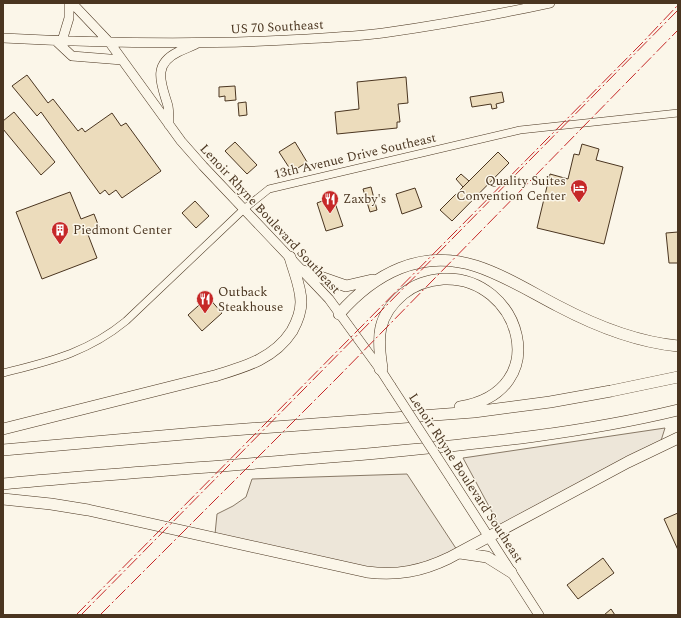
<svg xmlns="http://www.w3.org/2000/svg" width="681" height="618" font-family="Spectral,serif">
<rect width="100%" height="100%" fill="#fbf6e9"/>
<path fill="#ede6d9" stroke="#887966" d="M665,428L659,447L499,525L463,458Z
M407,474L459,553L438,563L367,572L215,534L217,514L233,506L246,497L252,479Z"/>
<path fill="#ecdcbc" stroke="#4a3520" d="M27,75L48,103L53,99L78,131L82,128L85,132L112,113L121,126L126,123L161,171L122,198L116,190L109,195L105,190L100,194L41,112L37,116L12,86Z
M406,77L408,103L398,104L400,122H397V128L337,134L335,112L359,109L357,82Z
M235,86L236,100L225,101V96L219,97V87Z
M502,92L504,102L496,104L497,108L492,109L491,104L472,107L470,97Z
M246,102L247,115L239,116L238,103Z
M14,112L55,162L41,175L3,129V121Z
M235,142L257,165L247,174L225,151Z
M295,142L307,162L292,172L279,152Z
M582,144L599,149L596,160L623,167L604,244L537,228L550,174L568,179L574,154L579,155Z
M498,152L509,163L452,221L440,210Z
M461,174L469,181L463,187L456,179Z
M371,187L377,210L370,212L363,189Z
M415,188L422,207L402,214L396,194Z
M70,192L81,219L94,214L99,227L87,232L97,258L42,279L16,212Z
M333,197L343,226L326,231L317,203Z
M195,201L209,216L196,228L182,213Z
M678,232V263H669L666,233Z
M208,297L222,313L202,331L188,315Z
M678,513V550L664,519Z
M603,558L614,573L578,599L567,585Z
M611,609L615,615H604Z"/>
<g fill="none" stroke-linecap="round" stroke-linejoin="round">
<g stroke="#4a3520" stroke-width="8">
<path id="minor" d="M3,373C50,361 87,353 126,321L244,209L269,189L520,130L678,113"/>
</g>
<g stroke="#4a3520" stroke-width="10">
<path id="major" d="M72,3L110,43L181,141L203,166L329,299L380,369L391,386
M3,38C97,43 192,45 287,40C319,38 351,37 383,33C439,25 495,15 550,3
M56,41L72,56L122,60
M62,41L69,18V3
M169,125C169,119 169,112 168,106C162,85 151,65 178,52C184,49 190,47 196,44
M454,483L539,615"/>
</g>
<g stroke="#4a3520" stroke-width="12">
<path id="highway" d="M303,271L346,286L372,280
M339,314C374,274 421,248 476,266C504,275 531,292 558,306C594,325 636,342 678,346
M380,369L382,368C377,337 377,316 403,294C414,285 429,280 443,279C520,275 556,391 460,407
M3,429L214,376C244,367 274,359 292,331C297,322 301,313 301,302C301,287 294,272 290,257
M3,450L207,432L474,412L550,402L611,391L678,377
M3,484C131,472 259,464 388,452C485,443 583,433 678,410
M3,499L51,504L88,510L367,572C397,576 422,571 449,558L628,462L678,438
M460,553L487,557L511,572"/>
</g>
<use href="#minor" stroke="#fbf6e9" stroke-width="7"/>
<use href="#major" stroke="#fbf6e9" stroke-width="9"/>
<use href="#highway" stroke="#fbf6e9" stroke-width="11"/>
<g stroke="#4a3520" stroke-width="10" stroke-linecap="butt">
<path id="major-bridge" d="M391,386L454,483"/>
</g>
<use href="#major-bridge" stroke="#fbf6e9" stroke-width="9"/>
<path stroke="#c62828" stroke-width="1" stroke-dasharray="14 3 2 3" stroke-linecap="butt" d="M76,615L642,43L678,5
M81,615L678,10
M100,615L338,377L678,30"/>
</g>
<defs>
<g id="hotel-pin" transform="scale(0.9)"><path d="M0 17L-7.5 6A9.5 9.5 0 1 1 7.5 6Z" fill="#c62828" stroke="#fbf6e9"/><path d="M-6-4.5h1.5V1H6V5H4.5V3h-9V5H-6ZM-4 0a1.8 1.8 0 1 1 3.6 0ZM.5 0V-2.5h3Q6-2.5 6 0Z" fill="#fff"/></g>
<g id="restaurant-pin" transform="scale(0.9)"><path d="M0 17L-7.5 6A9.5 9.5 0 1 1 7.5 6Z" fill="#c62828" stroke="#fbf6e9"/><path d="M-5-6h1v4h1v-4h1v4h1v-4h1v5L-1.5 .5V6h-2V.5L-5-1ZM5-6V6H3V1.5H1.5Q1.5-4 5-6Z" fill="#fff"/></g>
<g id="building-pin" transform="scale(0.9)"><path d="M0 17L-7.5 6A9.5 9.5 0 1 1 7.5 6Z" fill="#c62828" stroke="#fbf6e9"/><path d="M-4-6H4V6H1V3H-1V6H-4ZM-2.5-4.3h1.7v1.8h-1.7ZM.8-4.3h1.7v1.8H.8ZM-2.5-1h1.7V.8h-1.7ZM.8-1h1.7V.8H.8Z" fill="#fff"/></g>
</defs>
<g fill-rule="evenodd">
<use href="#hotel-pin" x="579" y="188"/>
<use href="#restaurant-pin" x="330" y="199"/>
<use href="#building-pin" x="60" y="230"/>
<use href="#restaurant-pin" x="205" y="299"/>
</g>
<g text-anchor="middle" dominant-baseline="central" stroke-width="3" stroke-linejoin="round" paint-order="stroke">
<g font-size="13" fill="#4a3520" stroke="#fbf6e9">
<text transform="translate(277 27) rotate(-3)">US 70 Southeast</text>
<text transform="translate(355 156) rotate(-13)">13th Avenue Drive Southeast</text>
<text transform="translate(270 219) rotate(47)">Lenoir Rhyne Boulevard Southeast</text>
<text transform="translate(466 478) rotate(57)">Lenoir Rhyne Boulevard Southeast</text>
</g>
<g font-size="13" fill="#4a3520" stroke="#fbf6e9" text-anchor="start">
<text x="566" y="181" text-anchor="end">Quality Suites<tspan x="566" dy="15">Convention Center</tspan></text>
<text x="343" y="199">Zaxby's</text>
<text x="73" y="230">Piedmont Center</text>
<text x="218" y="292">Outback<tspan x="218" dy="15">Steakhouse</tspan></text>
</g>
</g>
<rect width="681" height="618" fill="none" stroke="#4a3520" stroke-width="8"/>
</svg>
